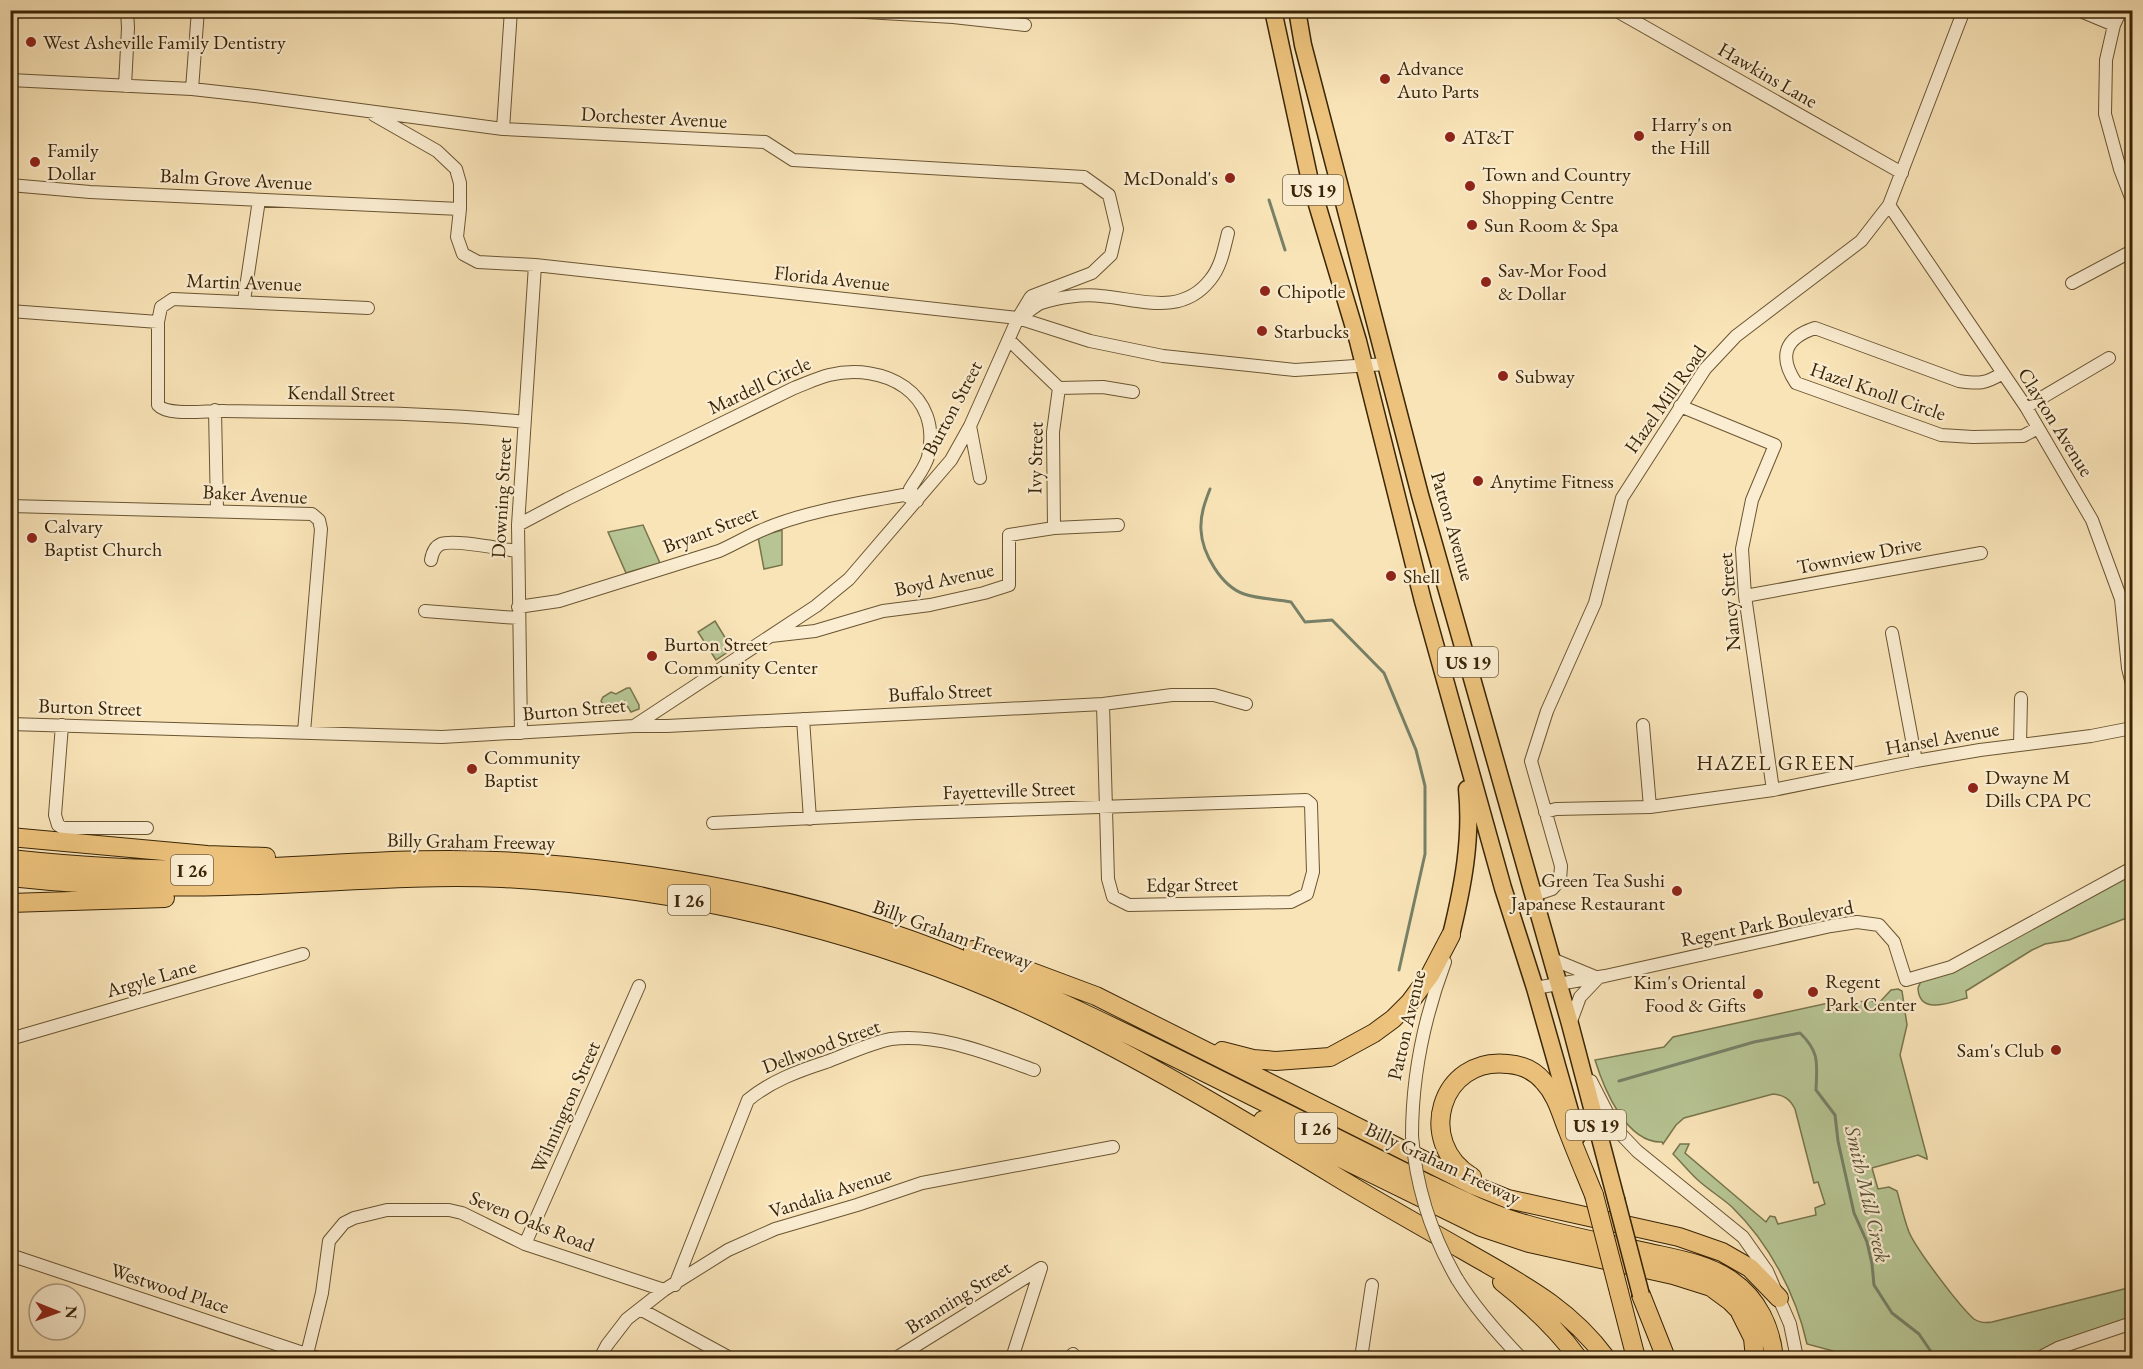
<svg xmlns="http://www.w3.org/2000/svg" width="2143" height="1369" font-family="'EB Garamond',serif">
<rect width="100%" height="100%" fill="#f9e4b8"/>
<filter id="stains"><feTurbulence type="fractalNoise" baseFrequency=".00333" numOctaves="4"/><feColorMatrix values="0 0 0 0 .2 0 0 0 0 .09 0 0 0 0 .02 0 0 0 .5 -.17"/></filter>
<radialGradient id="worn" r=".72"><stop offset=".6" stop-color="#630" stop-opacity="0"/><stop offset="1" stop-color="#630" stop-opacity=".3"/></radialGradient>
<path fill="#b7c594" stroke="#78754d" stroke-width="1.5" d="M643,525L660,563L626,573L608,532Z
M782,530V565L764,569L758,537Z
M715,621L732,649L716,660L698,632Z
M627,688H630L639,705V709L631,712L624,701L620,703V708L612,713L608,712L601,701L603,697L611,692L616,694Z
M2132,870V916L2069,940L2045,944L2032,950L1966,991L1967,998C1951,1002 1919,1016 1918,988L1921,981Z
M1898,989L1902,991L1907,1025L1900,1055L1927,1157V1159L1918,1155L1872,1168L1878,1189L1889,1187L1897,1191C1901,1205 1904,1219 1909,1232C1916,1249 1960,1307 1974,1319C1980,1323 1986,1323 1992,1322L2132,1287V1319L2054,1344L2026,1358H1838L1837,1352L1807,1344C1796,1294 1769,1243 1732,1207C1722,1198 1709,1190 1699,1181C1690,1173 1682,1163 1673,1154L1680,1144H1689L1685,1153L1766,1222L1770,1216L1775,1217L1778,1224L1816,1215L1815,1208L1825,1204L1818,1182L1814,1183L1795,1109C1790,1099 1784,1095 1773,1094L1684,1118L1676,1125L1663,1144L1662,1142C1626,1143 1604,1089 1595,1060L1664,1047L1673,1037L1833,1002L1840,1005L1871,1000L1877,1005L1891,990Z"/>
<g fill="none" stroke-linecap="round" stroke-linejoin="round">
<path stroke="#778168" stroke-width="3" d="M1269,200L1285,250
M1210,489C1205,502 1200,515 1201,530C1202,553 1221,586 1244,594C1259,599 1276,599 1291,602L1305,622L1332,620L1384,673L1416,750L1425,786V854L1399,970
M1619,1081L1754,1042L1800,1033C1820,1052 1817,1064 1816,1090L1835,1115L1838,1141L1854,1213L1867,1242L1872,1264L1874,1285L1892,1313L1919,1334L1934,1356L1933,1358"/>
<g stroke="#6a5532" stroke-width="14">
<path id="minor" d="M830,10L953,17L1025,25
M1615,10L1902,173
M2078,10L2114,25
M2121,10L2114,25L2106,60L2105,114L2120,169L2132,200
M10,20L16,10
M10,80L192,89L255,96L503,129L765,142L793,160L1084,177L1109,195L1117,229L1111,255L1092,273L1032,296L1030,298L1018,318L970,426L951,460L849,579L816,606L634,726L442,737L10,724
M125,86L128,28L127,10
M192,89L198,10
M374,115L437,151L456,169L460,183V209L457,237L463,254L478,262L535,265L1018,318L1090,341L1163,356L1295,370L1386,364
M503,129L511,10
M10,185L90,192L460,209
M1889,205L2026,407L2092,520L2121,599L2128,668L2132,684
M2072,283L2132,251
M244,301L259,200
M368,308L173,299L161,307L158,322V405C168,417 209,410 225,411C325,413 425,411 524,422
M10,311L158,322
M1022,316C1028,312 1035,306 1041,303C1059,297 1083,294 1101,296C1139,299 1181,317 1210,280C1221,267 1224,249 1228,233
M1009,340L1059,388L1103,387L1133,392
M2003,373C1985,384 1979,384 1959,381L1815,328C1785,338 1778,356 1796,383L1941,435L1973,437L2023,436L2038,428
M1680,406L1775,445L1752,500L1742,549L1745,596L1773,790
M2026,407L2109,358
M215,410L217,510
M970,426L980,478
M10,506L312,514L319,520L321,529L304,732
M518,525L567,499L794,388C805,384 817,378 829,375C884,362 943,393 928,457C925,468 915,480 910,489L917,501
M1054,528L1053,432L1059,388
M431,560C432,554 434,547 441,544C453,539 501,549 517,551
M1745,596L1981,553
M518,607L559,601L719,551C733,545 746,537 760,531C802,512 859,503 904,495L917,501
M425,611L518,618
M1892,633L1916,761
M771,636L815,631L883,611L930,605L984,593L1009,585V535L1054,528L1118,525
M803,719L810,819
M62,725L55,815L58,825L63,828H147
M1643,725L1650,807
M634,726H667L1103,704L1172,695H1214L1246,704
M521,733L518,525L535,265
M2020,745L2021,698
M1545,812L1556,809L1650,807L1773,790L1916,761L1980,750L2091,736L2132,728
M713,823L917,813L1306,800L1311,804L1313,872L1307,894L1291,902L1129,905L1113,897L1108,879L1103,704
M1534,895L1552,889L1560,880L1561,866L1531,761L1547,711L1595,603L1622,498L1705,369L1736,336L1861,241L1889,205L1964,10
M1552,959L1598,978
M1535,988L1605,976L1831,926L1857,922L1879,925L1894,942L1906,980L1951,967L2132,868
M1570,1024L1580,997L1598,978
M10,1039L303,954
M1591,1081L1615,1128L1637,1151L1743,1237L1767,1271L1790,1324L1797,1358
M1412,1136C1412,1076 1424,1018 1445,962
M525,1244L639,986
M10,1255L318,1358
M1457,1279C1475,1308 1498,1334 1521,1358
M675,1285L748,1100C771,1081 798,1071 826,1062C845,1055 873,1042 891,1039C940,1033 989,1054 1034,1070
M640,1309L730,1358
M307,1354L322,1293L329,1241L344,1223L354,1218L387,1210H449L462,1213L525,1244L664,1290
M600,1358L607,1345L627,1319L664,1290L728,1250L775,1229L857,1205L922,1183L1113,1147
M896,1358L1041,1268
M1012,1358L1041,1268
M1070,1358L1073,1354
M1361,1358L1372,1285
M2039,1358L2058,1348L2132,1323"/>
</g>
<g stroke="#3a2506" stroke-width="19">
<path id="major" d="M1273,10L1310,181L1358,341L1423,601L1503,888L1535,988L1577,1136
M1297,10L1303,45L1420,495L1570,1024L1616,1199
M1451,935C1463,886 1472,839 1467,789"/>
</g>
<g stroke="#3a2506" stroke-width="20">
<path id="highway" d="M10,837L207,855L266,857
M10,859C85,867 159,872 234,869C333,865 432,855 531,863C649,872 769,892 882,930C987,965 1083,1012 1182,1061C1264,1102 1346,1143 1428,1184C1460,1199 1491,1215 1525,1224C1566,1236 1609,1244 1650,1253C1677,1259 1708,1264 1732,1281C1758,1299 1771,1328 1774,1358
M10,877C82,885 154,888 226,886C318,884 410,874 502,878C694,888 894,937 1066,1023C1159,1069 1248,1123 1337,1177C1378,1202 1421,1226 1463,1250C1518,1282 1568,1306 1606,1358
M10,903L165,898
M973,950L1096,996L1473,1185L1508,1199L1679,1237L1722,1252L1750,1268L1779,1298
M1222,1051L1253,1059L1276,1061L1330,1057L1374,1033L1393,1019L1410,1002L1430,975L1451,935
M1263,1120L1481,1227L1529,1243L1673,1275L1711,1287L1730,1301L1739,1310L1753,1338L1755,1358
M1472,1177C1415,1143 1440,1056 1508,1064C1522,1065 1535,1071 1544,1082C1557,1096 1561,1114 1568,1131C1576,1152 1585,1173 1594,1195
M1502,1282C1530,1304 1557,1329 1578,1358
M1619,1292L1636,1358
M1641,1295L1666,1358"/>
</g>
<use href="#minor" stroke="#fbedd1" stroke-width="12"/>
<use href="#major" stroke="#ecc27c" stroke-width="16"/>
<use href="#highway" stroke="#ecc27c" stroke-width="18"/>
<g stroke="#6a5532" stroke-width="14" stroke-linecap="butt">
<path id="minor-bridge" d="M1412,1136C1416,1187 1431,1234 1457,1279"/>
</g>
<g stroke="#3a2506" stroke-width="19" stroke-linecap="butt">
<path id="major-bridge" d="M1616,1199L1641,1295"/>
</g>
<g stroke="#3a2506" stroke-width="20" stroke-linecap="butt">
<path id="highway-bridge" d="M1594,1195L1619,1292"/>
</g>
<use href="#minor-bridge" stroke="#fbedd1" stroke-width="12"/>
<use href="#major-bridge" stroke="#ecc27c" stroke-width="16"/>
<use href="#highway-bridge" stroke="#ecc27c" stroke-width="18"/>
</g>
<g fill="#8f2418" stroke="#fbedd1" stroke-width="2">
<circle cx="31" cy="42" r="6"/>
<circle cx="1385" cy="79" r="6"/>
<circle cx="1639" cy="136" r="6"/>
<circle cx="1450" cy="137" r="6"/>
<circle cx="35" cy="162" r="6"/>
<circle cx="1230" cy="178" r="6"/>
<circle cx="1470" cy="186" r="6"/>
<circle cx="1472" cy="225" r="6"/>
<circle cx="1486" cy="282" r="6"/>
<circle cx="1265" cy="291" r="6"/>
<circle cx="1262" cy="331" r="6"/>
<circle cx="1503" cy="376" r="6"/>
<circle cx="1478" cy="481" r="6"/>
<circle cx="32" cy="538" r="6"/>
<circle cx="1391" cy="576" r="6"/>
<circle cx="652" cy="656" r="6"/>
<circle cx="472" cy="769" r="6"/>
<circle cx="1973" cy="788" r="6"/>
<circle cx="1677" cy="891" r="6"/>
<circle cx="1813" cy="992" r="6"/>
<circle cx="1758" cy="994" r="6"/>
<circle cx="2056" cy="1050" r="6"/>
</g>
<g text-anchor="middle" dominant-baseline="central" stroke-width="4.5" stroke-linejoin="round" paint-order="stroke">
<g fill="#fbedd1" stroke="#746143" stroke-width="1.5">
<rect x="1283" y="175" width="60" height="30" rx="4.5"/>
<rect x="1438" y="647" width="60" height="30" rx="4.5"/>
<rect x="171" y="855" width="42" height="30" rx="4.5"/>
<rect x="668" y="885" width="42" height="30" rx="4.5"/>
<rect x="1566" y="1110" width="60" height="30" rx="4.5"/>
<rect x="1295" y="1113" width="42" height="30" rx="4.5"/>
</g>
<g font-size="18" font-weight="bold" fill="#3a2506">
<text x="1313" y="190">US 19</text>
<text x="1468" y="662">US 19</text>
<text x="192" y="870">I 26</text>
<text x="689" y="900">I 26</text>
<text x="1596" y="1125">US 19</text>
<text x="1316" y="1128">I 26</text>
</g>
<g font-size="20" fill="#3a2506" stroke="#fbedd1" text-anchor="start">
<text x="43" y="42">West Asheville Family Dentistry</text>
<text x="1397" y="68">Advance<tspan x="1397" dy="23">Auto Parts</tspan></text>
<text x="1651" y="124">Harry's on<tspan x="1651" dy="23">the Hill</tspan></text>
<text x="1462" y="137">AT&amp;T</text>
<text x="47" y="150">Family<tspan x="47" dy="23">Dollar</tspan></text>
<text x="1482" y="174">Town and Country<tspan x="1482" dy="23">Shopping Centre</tspan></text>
<text x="1218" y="178" text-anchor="end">McDonald's</text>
<text x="1484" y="225">Sun Room &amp; Spa</text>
<text x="1498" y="270">Sav-Mor Food<tspan x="1498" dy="23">&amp; Dollar</tspan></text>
<text x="1277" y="291">Chipotle</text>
<text x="1274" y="331">Starbucks</text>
<text x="1515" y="376">Subway</text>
<text x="1490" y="481">Anytime Fitness</text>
<text x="44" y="526">Calvary<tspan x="44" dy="23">Baptist Church</tspan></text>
<text x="1403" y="576">Shell</text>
<text x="664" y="644">Burton Street<tspan x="664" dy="23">Community Center</tspan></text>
<text x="484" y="757">Community<tspan x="484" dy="23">Baptist</tspan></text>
<text x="1985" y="777">Dwayne M<tspan x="1985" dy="23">Dills CPA PC</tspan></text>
<text x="1665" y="880" text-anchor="end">Green Tea Sushi<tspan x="1665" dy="23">Japanese Restaurant</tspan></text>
<text x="1825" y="981">Regent<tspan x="1825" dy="23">Park Center</tspan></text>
<text x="1746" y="982" text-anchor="end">Kim's Oriental<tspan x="1746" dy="23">Food &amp; Gifts</tspan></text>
<text x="2044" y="1050" text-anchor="end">Sam's Club</text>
</g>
<g font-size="20" fill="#3a2506" stroke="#fbedd1">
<text transform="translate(1768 75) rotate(30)">Hawkins Lane</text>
<text transform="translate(654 117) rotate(3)">Dorchester Avenue</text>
<text transform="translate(236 179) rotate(3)">Balm Grove Avenue</text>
<text transform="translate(832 278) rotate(6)">Florida Avenue</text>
<text transform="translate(244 282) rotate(2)">Martin Avenue</text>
<text transform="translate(759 385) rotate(-25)">Mardell Circle</text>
<text transform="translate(1878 391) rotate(19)">Hazel Knoll Circle</text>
<text transform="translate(341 393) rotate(1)">Kendall Street</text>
<text transform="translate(1665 399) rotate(-55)">Hazel Mill Road</text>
<text transform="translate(952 408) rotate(-62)">Burton Street</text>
<text transform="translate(2056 422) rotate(58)">Clayton Avenue</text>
<text transform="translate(1035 458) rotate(-89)">Ivy Street</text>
<text transform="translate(255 494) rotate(3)">Baker Avenue</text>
<text transform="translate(501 498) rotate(-87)">Downing Street</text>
<text transform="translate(1453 526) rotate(74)">Patton Avenue</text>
<text transform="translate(710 529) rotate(-21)">Bryant Street</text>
<text transform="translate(1859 555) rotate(-11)">Townview Drive</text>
<text transform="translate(944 579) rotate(-12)">Boyd Avenue</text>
<text transform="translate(1729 602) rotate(-95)">Nancy Street</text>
<text transform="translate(940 692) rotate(-3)">Buffalo Street</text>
<text transform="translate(90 707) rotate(2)">Burton Street</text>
<text transform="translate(574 709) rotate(-5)">Burton Street</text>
<text transform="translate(1942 738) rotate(-10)">Hansel Avenue</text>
<text transform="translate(1009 790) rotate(-2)">Fayetteville Street</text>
<text transform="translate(471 841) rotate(1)">Billy Graham Freeway</text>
<text transform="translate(1192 884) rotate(-1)">Edgar Street</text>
<text transform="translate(1767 923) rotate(-11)">Regent Park Boulevard</text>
<text transform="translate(953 934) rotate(20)">Billy Graham Freeway</text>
<text transform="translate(151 978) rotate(-16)">Argyle Lane</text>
<text transform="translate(1406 1025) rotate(-77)">Patton Avenue</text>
<text transform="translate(821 1046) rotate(-20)">Dellwood Street</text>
<text transform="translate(565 1107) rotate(-66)">Wilmington Street</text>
<text transform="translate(1443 1163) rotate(25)">Billy Graham Freeway</text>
<text transform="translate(830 1192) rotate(-18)">Vandalia Avenue</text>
<text transform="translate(532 1221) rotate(22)">Seven Oaks Road</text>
<text transform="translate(170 1288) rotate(18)">Westwood Place</text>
<text transform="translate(958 1297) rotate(-32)">Branning Street</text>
</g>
<g font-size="21" letter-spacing="1.5" fill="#3a2506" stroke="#fbedd1">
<text x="1776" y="762">HAZEL GREEN</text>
</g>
<g font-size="21" font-style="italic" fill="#585337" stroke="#fbedd1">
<text transform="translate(1868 1194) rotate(77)">Smith Mill Creek</text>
</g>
</g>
<rect width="2143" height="1369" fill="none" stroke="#f9e4b8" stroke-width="36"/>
<rect x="12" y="12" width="2119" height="1345" fill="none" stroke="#3a2506" stroke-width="3"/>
<rect x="18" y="18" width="2107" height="1333" fill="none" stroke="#3a2506" stroke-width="1.5"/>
<g transform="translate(57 1312) rotate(91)"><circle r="28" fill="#fbedd1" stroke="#ae9d80" stroke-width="1.5"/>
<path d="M0-4.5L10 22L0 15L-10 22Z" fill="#8f2418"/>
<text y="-9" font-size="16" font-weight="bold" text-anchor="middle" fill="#3a2506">N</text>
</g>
<rect width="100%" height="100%" filter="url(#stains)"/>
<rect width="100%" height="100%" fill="url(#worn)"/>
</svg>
